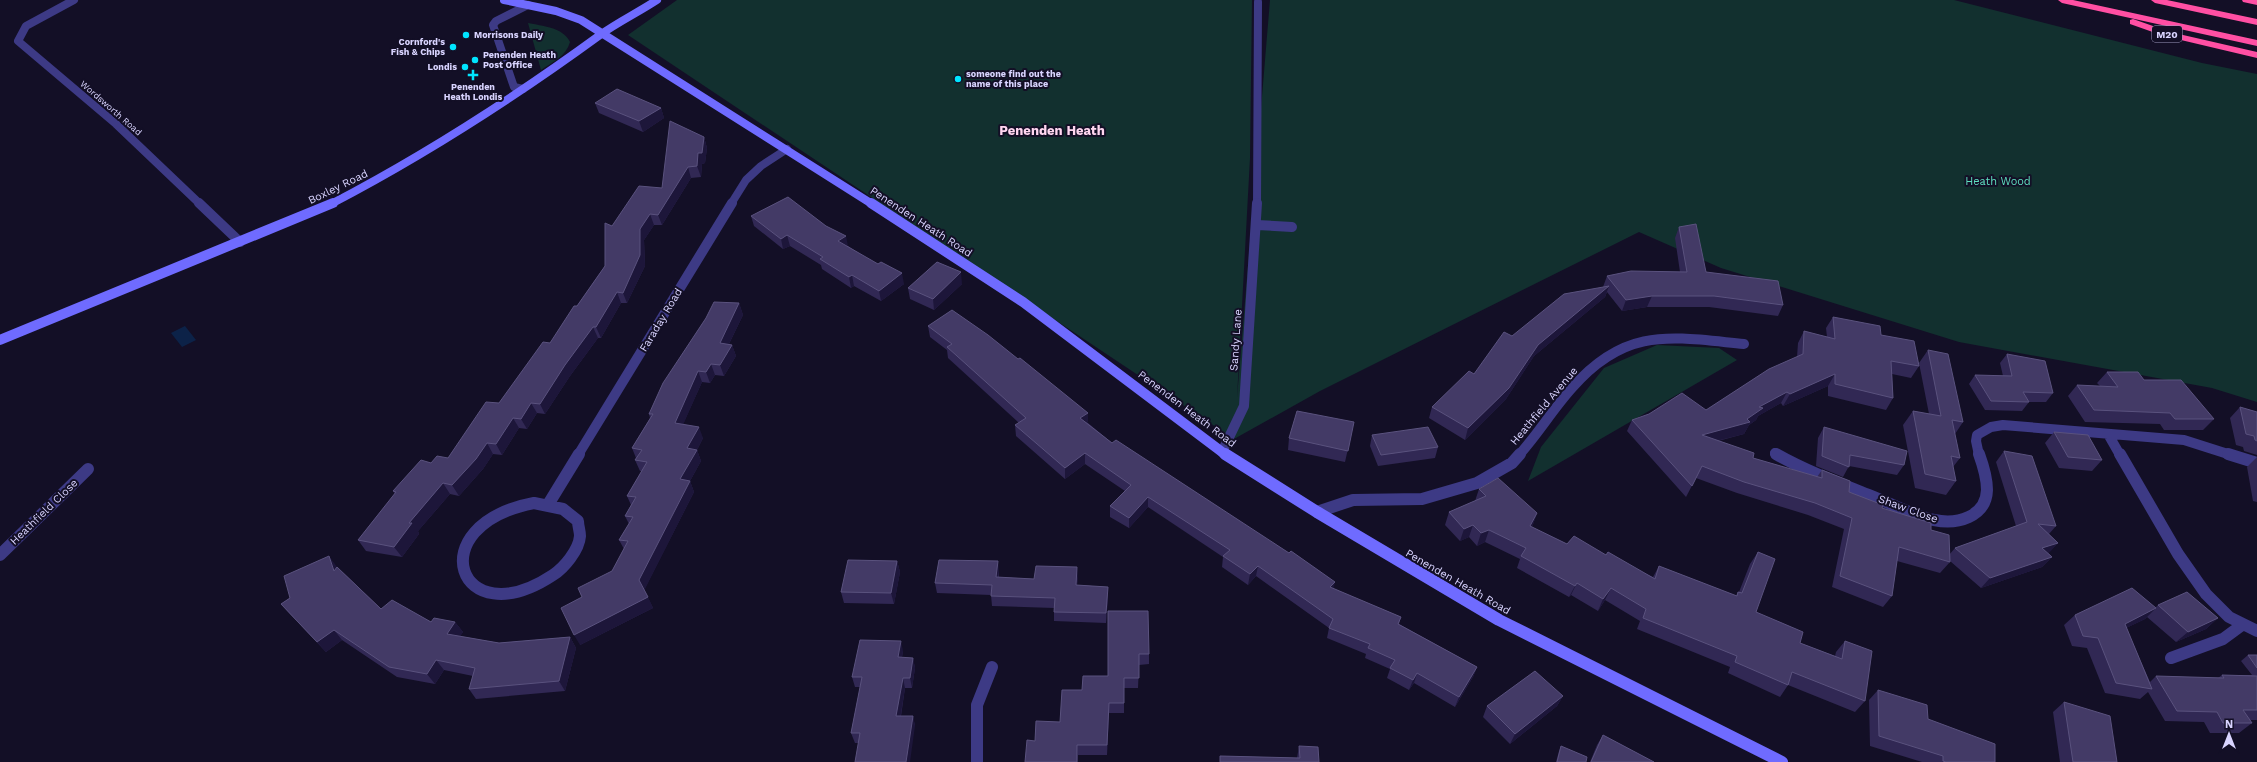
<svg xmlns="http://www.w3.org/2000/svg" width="2257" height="762" font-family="'Work Sans',sans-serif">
<rect width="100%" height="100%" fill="#130f26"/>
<path fill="#12302f" d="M677,0H1252L1250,158L1237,398L1270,0H1954L2202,63L2257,74V402L2212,388L1959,342L1721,268L1639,232L1320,391L1234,439L628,35Z
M528,23C542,26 563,27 570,42C566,56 553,62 541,70Z
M1657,345L1719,348L1737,360L1528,481L1541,447L1604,368Z"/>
<path fill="#0c2248" d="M185,326L196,340L182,347L171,333Z"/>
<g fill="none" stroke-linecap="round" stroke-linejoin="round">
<path stroke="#3d3a85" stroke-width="8" d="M523,89L514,87L493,25L496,21L528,5
M1257,204L1258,2"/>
<path stroke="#3d3a85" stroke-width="10" d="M1257,225L1292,227
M1222,452L1244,406L1257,203"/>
<path stroke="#3d3a85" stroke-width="8" d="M74,0L26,26L18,41L116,124L200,204
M731,204L746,180L761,166L787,149"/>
<path stroke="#3d3a85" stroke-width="10" d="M199,203L240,242
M2108,434L2120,455
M1775,453L1778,455
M578,455L732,203
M1519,455C1538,434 1553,409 1572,388C1626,326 1671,337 1744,344
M1979,455L1976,441L1977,435L1991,427L2003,425L2184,440L2231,455"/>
<path stroke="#3d3a85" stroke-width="12" d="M1776,454C1808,472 1841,484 1874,497C1894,505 1914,516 1934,520C1957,525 1986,517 1987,490C1987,477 1983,465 1979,454
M2120,454L2178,554L2206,594L2229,617L2257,631
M2228,454L2257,463
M534,503L563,509L578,521C578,526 580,531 580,536C579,550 564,568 553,575C458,638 418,525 534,503Z
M549,503L579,454
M1317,512L1353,500L1422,499L1477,483L1512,463L1520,454
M0,555L88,469
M2171,658L2223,639L2242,625
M977,762V705L992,667"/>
<path stroke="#6f6bff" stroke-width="8" d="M504,0L556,11L581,20L872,204
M331,204C425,155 515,97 600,35C618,22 639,12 657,0"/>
<path stroke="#6f6bff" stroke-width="10" d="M871,203L1023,302L1226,455
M0,340L333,203"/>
<path stroke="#6f6bff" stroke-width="12" d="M1225,454L1317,512L1499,620L1782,762"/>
<path fill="#ff4fa3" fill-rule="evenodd" d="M2058,0H2073L2257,40V46L2062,3Z
M2151,0H2167L2257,19V25L2155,3Z
M2242,0H2257V5L2243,2Z
M2133,19L2170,32L2257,52V58L2164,36L2130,24V20Z"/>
</g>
<path fill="#312854" d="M595,103L661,108L664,118L643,132L599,113Z
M704,137L707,148L705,163L702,164L701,177L691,178L662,225H654L644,240L645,266L627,303H621L601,338H598L570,376L545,414L537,413L527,429L519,428L502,455L493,454L483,469L459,496L450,494L418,531L419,534L402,557L366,551L358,540L395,494L393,491L431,463L448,458L499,403L550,343L577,306L605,266L612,226L662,188Z
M751,216L848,246L904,284L881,301L854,286L851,288L822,269L821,265L790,246L783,249L754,226Z
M1679,227L1706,272L1783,305L1778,316L1709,307H1647L1622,311L1607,292L1605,297L1534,356L1506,399L1465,440L1429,418L1432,407L1474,374L1512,336L1603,287L1607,276L1680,272L1675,238Z
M962,284L934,310L910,299L908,288Z
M739,303L743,315L729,344L732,345L736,356L724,376L715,375L710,383L702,382L683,424L703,438L697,450L701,461L690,481L694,492L644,590L653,608L580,645L582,597L612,571L624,549L619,540L629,524L625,516L631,505L627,496L642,471H640L635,460L636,458L632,448L650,418L649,414Z
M1833,317L1881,335L1919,366L1911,378L1892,374L1893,398L1886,410L1828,396V386L1783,406L1781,403L1758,416L1756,420L1749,425L1744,434L1718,441L1753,458L1817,477L1822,470L1849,492L1882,508L1931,530L1949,555L1955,548L2016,526L1996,462L2004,451L2056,526L2049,534L2058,543L2048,553L2052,557L2042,567L1981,588L1950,561V562L1940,573L1897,561L1892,596L1883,607L1832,587L1844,529L1808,515L1737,493L1696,478L1686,497L1627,431L1632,420L1706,410L1797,357L1798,343L1804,331L1827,337L1826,328Z
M928,326L1088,423L1112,443L1334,589L1401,617L1399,624L1477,667L1473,677L1455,707L1414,683L1409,690L1387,678L1390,669L1365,658L1366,654L1327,638L1329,628L1256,576L1248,585L1222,567L1223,557L1148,507L1129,528L1110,517V506L1125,491L1085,464L1065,479L1016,436L1015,425L1019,423L948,358L947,350L930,337Z
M1928,350L1963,422L1955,434L1960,458L1953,467L1956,481L1946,495L1915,488L1903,425L1913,411L1929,414L1919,363Z
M2007,354L2053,393L2046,402H2029L2022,411L1985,410L1969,384L1975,375L2003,376L2000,363Z
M2107,372L2144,380L2214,419L2203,430H2164L2160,424L2085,422L2068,396L2077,385L2100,386L2097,383Z
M2240,407L2257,412V455L2244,451L2243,447L2236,445L2230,418Z
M1354,422L1345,462L1288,450L1289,438Z
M1824,427L1904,465L1897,475L1849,466L1843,477L1816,466L1818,438Z
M2054,432L2102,460L2092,471L2059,468L2045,443Z
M1372,435L1438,447L1435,458L1378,466L1370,446Z
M2257,457V502L2253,501L2247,467Z
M1479,489L1537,513L1532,527L1567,544L1606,555L1653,577L1659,566L1736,596L1738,592H1739L1750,564L1758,552L1756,612L1800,643L1835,656L1836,652L1845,641L1865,701L1855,712L1788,685L1780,697L1728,673L1730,667L1637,629L1640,621L1605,600L1598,611L1571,595L1569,597L1517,568L1520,559L1485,542L1477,546L1469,537L1460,541L1445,525L1449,512L1475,501Z
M897,561L900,572L894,604L844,603L841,592Z
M337,567L381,609L431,622H455L463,632L460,636L499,643L570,637L576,648L565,691L476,699L469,689L473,676L444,670L435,684L397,677L342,640L326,652L290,614L281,604Z
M999,571V577L1034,579L1078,577L1077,585L1108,587V597L1106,623L1054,621V608L992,606L991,595L937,593L935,583Z
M2158,605L2218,618L2206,629L2176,642L2147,617L2145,619L2126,628L2150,682L2156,676L2218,678L2222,675H2252L2241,661L2248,655H2257V720H2250L2252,723L2239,733H2210L2204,722L2165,721L2148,692L2140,699L2105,693L2087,648L2072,646L2064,625L2075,615L2155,608Z
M1108,611L1149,654V664L1139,665L1138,688H1124V713H1109L1107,755H1078V762H1025L1035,741L1060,722L1082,690L1108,676Z
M903,651L902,657L913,658L915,668L912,688H905L901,716H913L915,726L858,743H855L851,733L860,687H855L852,677Z
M1878,690L1928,719L1995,762H1922L1870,746L1869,700Z
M1563,696L1557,706L1510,744L1483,717L1487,706Z
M2064,702L2117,762H2060L2053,712Z
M1603,735L1654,762H1590L1597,745Z
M1299,746L1319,762H1220V756L1297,758Z
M1561,746L1586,762H1556L1559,751Z"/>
<path fill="#1d163a" d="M661,108L664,118L643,132L639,121Z
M704,137L707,148L705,163L702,164L701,177L697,166L698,153Z
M688,167L691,178L662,225L658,215Z
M650,214L654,225L644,240L645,266L627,303L623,293L640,229Z
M787,235L790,246L783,249L781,239Z
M846,236L848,246L841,251L838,241Z
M961,272L962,284L934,310L933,299Z
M902,273L904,284L881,301L879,291Z
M852,275L854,286L851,288L849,277Z
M1609,286L1605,297L1534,356L1506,399L1465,440L1468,428L1538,345Z
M617,292L621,303L601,338L596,327Z
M1652,296L1647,307L1622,311L1626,300Z
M739,303L743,315L724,354L720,343Z
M593,327L598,338L570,376L545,414L540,404L565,365Z
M732,345L736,356L724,376L720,365Z
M711,364L715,375L710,383L706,372Z
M698,371L702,382L679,434L675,423Z
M1835,374L1828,386L1783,406L1790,394Z
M1787,392L1781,403L1758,416L1756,420L1749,425L1744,434L1696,446L1702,435L1759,407Z
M531,403L537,413L527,429L521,419Z
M1088,413V423L1080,418Z
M513,418L519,428L502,455L496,444Z
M699,427L703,438L697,450L701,461L690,481L694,492L644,591L639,580L687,448Z
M487,443L493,454L483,469L459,496L452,485Z
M1085,453V464L1065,479V468Z
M443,483L450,494L418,531L419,534L402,557L394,547L409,523Z
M1148,497V507L1129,528V518Z
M1537,513L1533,525L1525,538L1530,526Z
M1473,525L1469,537L1460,541L1464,529Z
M1489,530L1485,542L1477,546L1481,533Z
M2058,543L2049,553L2033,558L2042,548Z
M329,556L337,567L342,582L334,571Z
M2052,557L2042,567L1981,588L1990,578Z
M897,561L900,572L894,604L891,593Z
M998,561L999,571L997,587L996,577Z
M1258,566L1256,576L1248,585L1250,574Z
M1077,567L1078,577L1076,595V585Z
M1335,582L1333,592L1330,587Z
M1577,583L1571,595L1569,597L1575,586Z
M1108,587V597L1106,623V613Z
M1611,588L1605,600L1598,611L1603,599Z
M648,597L653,608L580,645L574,635Z
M2156,608L2145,619L2114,634L2125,624Z
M2218,618L2206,629L2176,642L2188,632Z
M455,622L463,632L455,644L447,634Z
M334,630L342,640L326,652L317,642Z
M570,637L576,648L565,691L559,681Z
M901,641L903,651L900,668L898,657Z
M913,658L915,668L912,688L910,678Z
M436,660L444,670L435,684L427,674Z
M1477,667L1473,677L1455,707L1459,697Z
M1417,673L1414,683L1409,690L1413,680Z
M903,678L905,688L899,726L896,716Z
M1563,696L1557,706L1510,744L1515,734Z
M1109,703V713L1107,755V745Z
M913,716L915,726L910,762H906Z
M1077,745L1078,762H1077Z"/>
<path fill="#433a66" stroke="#5a527e" d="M617,89L661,108L639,121L595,103Z
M670,121L704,137L702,153H698L697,166L688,167L658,215L650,214L640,229V255L623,293L617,292L596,327H593L565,365L540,404L531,403L521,419L513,418L496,444L487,443L476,459L452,485L443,483L409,523H412L394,547L358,540L396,492L393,491L421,460L431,463L437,456L448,458L486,402L499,403L543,342L550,343L574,306H577L605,266V223L612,226L639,186L662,188Z
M788,197L826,226L846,236L838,241L878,264L881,262L902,273L879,291L852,275L849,277L820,259L823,257L787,235L781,239L751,216Z
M1696,224L1706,272L1778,281L1783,305L1714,296H1652L1626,300L1607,276L1631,271L1687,272L1679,227Z
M937,262L961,272L933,299L908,288Z
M1609,286L1538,345L1509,388L1468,428L1432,407L1469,371L1474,374L1504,332L1512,336L1564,294Z
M714,302L739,303L720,343L732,345L720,365L711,364L706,372L698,371L675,423L699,427L687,448L697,450L680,479L690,481L639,580L648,597L574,635L561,608L582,597L578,588L612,571L628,541L619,540L633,517L625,516L636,497L627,496L647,462L635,460L642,450L632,448L653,414H649L663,383L706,318Z
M952,310L988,335L1018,359L1020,358L1088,413L1080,418L1112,443L1116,440L1289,553L1291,551L1335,582L1330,587L1401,617L1398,624L1477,667L1459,697L1417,673L1413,680L1390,668L1395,660L1368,648L1370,644L1329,628L1333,619L1258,566L1250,574L1223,556L1230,550L1148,497L1129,518L1110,506L1131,485L1085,453L1065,468L1015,425L1026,418L947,347L952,344L928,326Z
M1833,317L1880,326L1881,335L1914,341L1919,366L1891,361L1893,398L1835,384V374L1790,394L1787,392L1759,407L1763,408L1747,419L1750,422L1702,435L1754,453L1753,458L1822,478V470L1850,481L1849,492L1883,505L1882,508L1931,523V530L1949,535L1950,562L1899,547L1892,596L1840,576L1852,518L1815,503L1744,482L1702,466L1692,486L1632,420L1649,414L1682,393L1706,410L1769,369L1803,354L1804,331L1835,339Z
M1928,350L1948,354L1963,422L1952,420L1960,458L1951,456L1956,481L1925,474L1913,411L1941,416Z
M2007,354L2045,361L2053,393L2023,392L2029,402L1991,401L1975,375L2012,376Z
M2107,372H2138L2144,380H2181L2214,419H2175L2170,413L2094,410L2077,385L2118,387Z
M2240,407L2257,412V441L2255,440L2254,436L2246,434Z
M1297,411L1354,422L1348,451L1289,438Z
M1428,427L1438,447L1381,455L1372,435Z
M1824,427L1907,451L1904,465L1850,455L1849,467L1822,456Z
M2054,432L2088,435L2102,460L2068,457Z
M2004,451L2032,456L2056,526L2038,524L2058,543L2042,548L2052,557L1990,578L1955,548L2027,522Z
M1498,478L1537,513L1530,526L1567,544L1574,536L1606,555L1608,552L1655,579L1659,566L1737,596L1738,592L1742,593L1758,552L1775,559L1756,612L1803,632L1800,643L1842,659L1845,641L1872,651L1865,701L1792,672L1788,685L1735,662L1737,656L1643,618L1646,609L1611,588L1603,599L1577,583L1575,586L1521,556L1526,548L1489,530L1481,533L1473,525L1464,529L1449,512L1486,496L1479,489Z
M329,556L334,571L337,567L381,609L392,600L431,622L434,618L455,622L447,634L499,643L570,637L559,681L469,689L475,668L436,660L427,674L389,667L334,630L317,642L281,604L290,598L284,576Z
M848,560L897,561L891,593L841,592Z
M939,560L998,561L996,577L1034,579L1036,566L1077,567L1076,585L1108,587L1106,613L1054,612L1055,598L991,596L992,585L935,583Z
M2132,588L2156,608L2125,624L2152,689L2116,683L2098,638L2083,636L2075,615Z
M2187,592L2218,618L2188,632L2158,605Z
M1108,611H1148L1149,654H1139V678H1124V703H1109L1107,745H1077V762H1025L1027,740L1035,741L1036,721L1060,722L1062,690H1082L1083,676H1108Z
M860,640L901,641L898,657L913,658L910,678H903L896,716H913L906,762H855L860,733H851L862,677H852Z
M2248,655H2257V668Z
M1535,671L1563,696L1515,734L1487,706Z
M2222,675L2257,676V710H2243L2252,723H2223L2217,712L2177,711L2156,676L2224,678Z
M1878,690L1927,705L1928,719L1995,744V762H1946L1943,761V756L1879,736Z
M2064,702L2110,716L2117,762H2073Z
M1603,735L1654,762H1591Z
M1299,746L1318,747L1319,762H1220V756L1300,758Z
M1561,746L1587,757L1586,762H1557Z"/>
<g fill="#00e5ff" stroke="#130f26" stroke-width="1.5">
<circle cx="466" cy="35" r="4"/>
<circle cx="453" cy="47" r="4"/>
<circle cx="475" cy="60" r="4"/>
<circle cx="465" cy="67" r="4"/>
<path d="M471 69h4v4h4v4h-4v4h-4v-4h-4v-4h4z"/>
<circle cx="958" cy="79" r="4"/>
</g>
<g text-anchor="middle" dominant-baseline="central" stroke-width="4" stroke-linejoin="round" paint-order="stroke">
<g font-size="9" font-weight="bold" fill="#d9d4ff" stroke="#130f26" text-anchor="start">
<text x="474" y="35">Morrisons Daily</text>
<text x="445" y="42" text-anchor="end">Cornford's<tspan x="445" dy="10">Fish &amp; Chips</tspan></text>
<text x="483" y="55">Penenden Heath<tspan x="483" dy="10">Post Office</tspan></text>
<text x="457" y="67" text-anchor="end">Londis</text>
<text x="966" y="74">someone find out the<tspan x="966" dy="10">name of this place</tspan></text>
<text x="473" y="87" text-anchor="middle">Penenden<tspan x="473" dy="10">Heath Londis</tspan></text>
</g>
<g font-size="9" fill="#d9d4ff" stroke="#130f26">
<text transform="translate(111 108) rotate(41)">Wordsworth Road</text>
</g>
<rect fill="#130f26" stroke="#9e99be" stroke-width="1" x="2152" y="26" width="30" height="16" rx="3"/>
<g font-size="10" font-weight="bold" fill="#d9d4ff">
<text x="2167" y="34">M20</text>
</g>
<g font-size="11" fill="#5fe0c0" stroke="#130f26">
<text x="1998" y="181">Heath Wood</text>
</g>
<g font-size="11" fill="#d9d4ff" stroke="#130f26">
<text transform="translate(338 187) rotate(-26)">Boxley Road</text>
<text transform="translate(921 222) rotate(33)">Penenden Heath Road</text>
<text transform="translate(661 320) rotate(-59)">Faraday Road</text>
<text transform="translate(1236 340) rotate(-86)">Sandy Lane</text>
<text transform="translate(1544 406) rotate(-50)">Heathfield Avenue</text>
<text transform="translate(1187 409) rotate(37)">Penenden Heath Road</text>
<text transform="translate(1908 509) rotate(20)">Shaw Close</text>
<text transform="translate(44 512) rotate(-44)">Heathfield Close</text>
<text transform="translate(1458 582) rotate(30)">Penenden Heath Road</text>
</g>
<g font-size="13" font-weight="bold" fill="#ffd6f0" stroke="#130f26">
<text x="1052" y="130">Penenden Heath</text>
</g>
</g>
<g transform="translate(2229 734)" stroke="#130f26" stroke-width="3" paint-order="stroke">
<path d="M0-3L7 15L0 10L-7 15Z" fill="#d9d4ff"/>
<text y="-6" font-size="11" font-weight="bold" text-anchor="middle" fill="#d9d4ff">N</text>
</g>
</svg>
